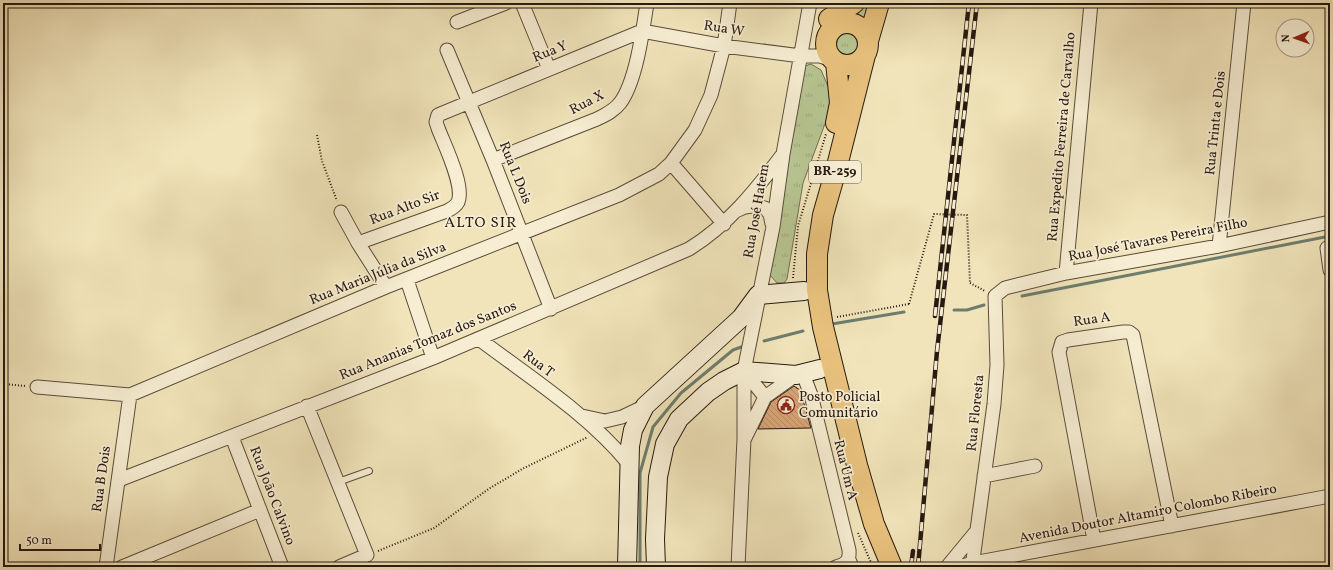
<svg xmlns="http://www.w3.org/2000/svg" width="1333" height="570" font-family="Vollkorn,serif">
<defs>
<pattern id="grass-tufts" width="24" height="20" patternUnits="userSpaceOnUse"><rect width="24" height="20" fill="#b7c592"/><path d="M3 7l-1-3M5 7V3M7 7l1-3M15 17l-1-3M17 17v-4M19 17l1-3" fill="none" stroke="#9da97d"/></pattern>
<pattern id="building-back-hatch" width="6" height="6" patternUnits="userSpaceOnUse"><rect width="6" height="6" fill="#d8a577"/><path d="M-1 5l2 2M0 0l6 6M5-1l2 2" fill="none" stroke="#b98d66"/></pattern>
</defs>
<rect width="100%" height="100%" fill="#f1e4ba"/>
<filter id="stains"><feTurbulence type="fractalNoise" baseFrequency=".005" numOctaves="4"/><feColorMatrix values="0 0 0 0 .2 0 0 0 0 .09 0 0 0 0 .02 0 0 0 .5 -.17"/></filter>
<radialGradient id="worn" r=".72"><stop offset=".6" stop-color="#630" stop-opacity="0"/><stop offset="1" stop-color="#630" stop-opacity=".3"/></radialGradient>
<path fill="url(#grass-tufts)" stroke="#6f6f52" d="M864,3H872L868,24L855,19Z
M847,26L858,31L864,41L854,60C827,68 818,30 847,26Z
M811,64L821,70L830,91L829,113L803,183L787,279L784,283H777L770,275L802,67Z"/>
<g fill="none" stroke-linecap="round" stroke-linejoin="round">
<path stroke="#6d7d6e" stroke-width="3" d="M1022,296L1330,236
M954,310H967L984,305
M832,324L904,312
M764,341L803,331
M640,567V473L653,427L681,393L733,350L744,346"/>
</g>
<path fill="url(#building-back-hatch)" stroke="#271911" d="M794,386L800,390L811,428L758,429L771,402Z"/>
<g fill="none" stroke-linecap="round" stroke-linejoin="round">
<g stroke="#5a4c3b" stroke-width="8">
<path id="lane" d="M338,482L369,471
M851,556L856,567"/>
</g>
<g stroke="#5a4c3b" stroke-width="15">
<path id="street" d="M522,3L549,69
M457,22L506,3
M642,31L724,46L801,56H820L833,60
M447,50L493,160L551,309
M493,160L597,119C605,115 614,111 620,103C636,82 643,30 647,3
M671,163L724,224
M738,210C747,205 755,206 765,208L770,214L772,224
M341,212L358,243L386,287
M358,243L447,211C451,209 456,206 458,202C465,186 444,144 438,128L436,122L438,115L642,31
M1219,246L1244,3
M1327,248L1330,270
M1066,273L1091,3
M407,280L433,358
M479,339C528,376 589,415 628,463
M744,371L765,397
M803,374L811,395L849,550C850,561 846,564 836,567
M37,387L130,395L386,287L619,195L659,174L671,163L695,130L711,95L724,46L730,3
M307,406L367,555L339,567
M582,416L605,421L622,417L645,406
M232,437L282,567
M745,438L765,397L796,375
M984,476L1035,466
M119,480L433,358L689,249C728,225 755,191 783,154
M1094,540L1059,352L1062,342L1068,340L1123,332H1129L1133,335L1172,526
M106,567L130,395
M122,567L260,510
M738,567L744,439V371L773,227L783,154L810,3
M947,567L975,533
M958,567L973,563L1330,496
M972,567L994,404L997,365L995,296L1005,288L1066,273L1219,246L1330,222"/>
</g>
<g stroke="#271911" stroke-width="20">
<path id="secondary" d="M627,567L630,446L633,430L645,406L741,318L758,295L804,291
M656,567L655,539L658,477L665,444L679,419L708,392L724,381L744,371L796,375L820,369"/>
</g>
<g stroke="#271911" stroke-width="22">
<path id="primary" d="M829,19L854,3
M826 44a21 21 0 1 1 42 0a21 21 0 1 1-42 0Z
M868,41L879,3
M865,55L837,166L823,215L817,254V290L823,327L857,465L874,524L892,567
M836,123L840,103L836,62"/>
</g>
<path stroke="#271911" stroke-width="2" stroke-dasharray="1 2" stroke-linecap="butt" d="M317,135L322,161L337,201
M793,278L798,226L826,134
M970,283L985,291
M837,317L909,304
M3,384L26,386
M858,533L873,567
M378,551L434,528L490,488L524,468L588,437"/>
<use href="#lane" stroke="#f6edd2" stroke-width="6"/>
<use href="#street" stroke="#f6edd2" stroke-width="13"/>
<use href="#secondary" stroke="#f6edd2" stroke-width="18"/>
<use href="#primary" stroke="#e8c27d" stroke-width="20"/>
<g stroke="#271911" stroke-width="4.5">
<path id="rail" d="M935,316L969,3
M911,567L913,551
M918,567L937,351L977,3"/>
</g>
<use href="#rail" stroke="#f6edd2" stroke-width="3" stroke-dasharray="9" stroke-linecap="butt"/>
<path stroke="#271911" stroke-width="2" stroke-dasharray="1 2" stroke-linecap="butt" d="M909,304L934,214L967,215L970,283"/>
</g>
<defs>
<g id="civic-ring" transform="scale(0.9)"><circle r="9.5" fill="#f6edd2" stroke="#8f2418" stroke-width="1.5"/><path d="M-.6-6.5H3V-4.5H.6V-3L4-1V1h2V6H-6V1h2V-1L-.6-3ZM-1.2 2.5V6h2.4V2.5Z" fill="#8f2418"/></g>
</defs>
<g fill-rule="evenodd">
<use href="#civic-ring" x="786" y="405"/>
</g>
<g text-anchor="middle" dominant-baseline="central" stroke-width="3.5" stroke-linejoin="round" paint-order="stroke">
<rect fill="#f6edd2" stroke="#65594b" stroke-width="1" x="809" y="161" width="52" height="22" rx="3"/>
<g font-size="13" font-weight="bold" fill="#271911">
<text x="835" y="172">BR-259</text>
</g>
<g font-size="14" fill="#271911" stroke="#f6edd2">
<text transform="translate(724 29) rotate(9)">Rua W</text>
<text transform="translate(550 52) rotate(-22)">Rua Y</text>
<text transform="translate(587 103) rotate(-27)">Rua X</text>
<text transform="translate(1216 123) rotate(-84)">Rua Trinta e Dois</text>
<text transform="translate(1062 137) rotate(-85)">Rua Expedito Ferreira de Carvalho</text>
<text transform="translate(515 173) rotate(68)">Rua L Dois</text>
<text transform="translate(405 208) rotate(-21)">Rua Alto Sir</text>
<text transform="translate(757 211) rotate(-80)">Rua José Hatem</text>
<text transform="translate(1158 240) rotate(-11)">Rua José Tavares Pereira Filho</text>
<text transform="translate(378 274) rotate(-22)">Rua Maria Júlia da Silva</text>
<text transform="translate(1092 320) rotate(-8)">Rua A</text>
<text transform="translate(428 341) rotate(-22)">Rua Ananias Tomaz dos Santos</text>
<text transform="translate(538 364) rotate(37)">Rua T</text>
<text transform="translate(976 413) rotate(-84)">Rua Floresta</text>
<text transform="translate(845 470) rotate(76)">Rua Um A</text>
<text transform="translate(102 479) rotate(-82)">Rua B Dois</text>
<text transform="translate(272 496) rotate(69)">Rua João Calvino</text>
<text transform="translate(1148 514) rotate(-11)">Avenida Doutor Altamiro Colombo Ribeiro</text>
</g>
<g font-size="14" fill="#271911" stroke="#f6edd2" text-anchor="start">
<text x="799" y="397">Posto Policial<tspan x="799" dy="16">Comunitário</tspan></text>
</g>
<g font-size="15" letter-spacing="1" fill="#271911" stroke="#f6edd2">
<text x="481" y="223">ALTO SIR</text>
</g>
</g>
<rect width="1333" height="570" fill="none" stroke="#f1e4ba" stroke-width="16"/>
<rect x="4" y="4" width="1325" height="562" fill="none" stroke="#271911" stroke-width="2"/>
<rect x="8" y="8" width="1317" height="554" fill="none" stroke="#271911"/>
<g transform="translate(1295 38) rotate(268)"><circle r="19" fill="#f6edd2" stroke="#a39885"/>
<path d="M0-3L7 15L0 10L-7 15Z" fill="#8f2418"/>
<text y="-6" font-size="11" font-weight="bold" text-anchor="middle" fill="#271911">N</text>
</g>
<path d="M20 544v6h80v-6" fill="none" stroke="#271911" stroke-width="2"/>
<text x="26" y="544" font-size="12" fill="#271911" stroke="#f6edd2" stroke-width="3" paint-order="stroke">50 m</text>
<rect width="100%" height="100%" filter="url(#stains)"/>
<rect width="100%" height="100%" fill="url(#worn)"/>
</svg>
